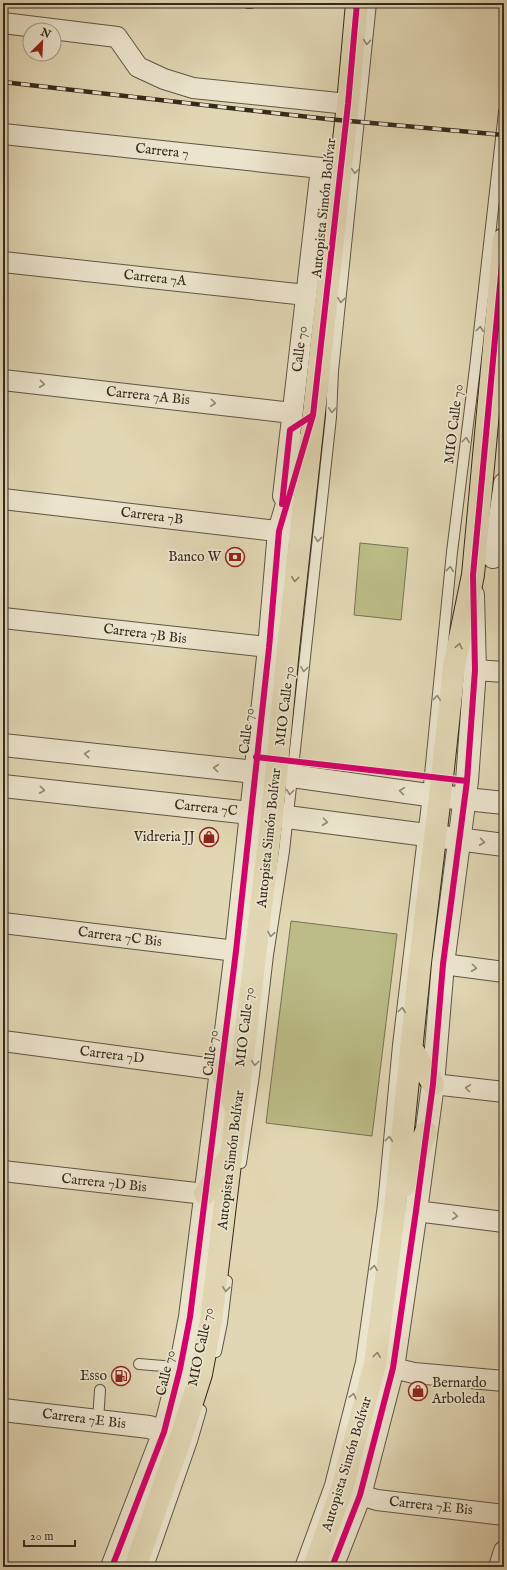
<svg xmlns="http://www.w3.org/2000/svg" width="507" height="1570" font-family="'IM FELL English',serif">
<rect width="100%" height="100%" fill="#e2d7b4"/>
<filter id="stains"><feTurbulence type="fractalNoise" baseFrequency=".005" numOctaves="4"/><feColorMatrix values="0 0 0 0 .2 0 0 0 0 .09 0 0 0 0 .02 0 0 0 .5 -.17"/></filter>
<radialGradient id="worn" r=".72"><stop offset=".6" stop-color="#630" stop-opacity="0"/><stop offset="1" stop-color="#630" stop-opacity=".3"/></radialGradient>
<path fill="#bbbc87" stroke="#787352" d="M360,543L408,548L401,620L354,615Z
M291,921L397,934L372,1136L266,1123Z"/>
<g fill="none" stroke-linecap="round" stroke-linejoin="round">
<g stroke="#605544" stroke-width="12">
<path id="service" d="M248,3H251
M241,1163L254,1075L268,955L284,851L331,417L333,371L371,3
M216,1352L222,1323L227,1281
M139,1364L163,1366L180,1369
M98,1421L100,1390
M148,1567L192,1441L201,1410
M300,1567L330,1485L361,1362L383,1205L398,1045L428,795L452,552L475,368L504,112"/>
</g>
<g stroke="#605544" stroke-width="22">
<path id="minor" d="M3,23L117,37L138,67L164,79L193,88L348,104
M3,134L321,168L283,496
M3,262L306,295
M3,380L292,413
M3,499L294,533
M493,558L504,483
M3,618L286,649
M475,670L504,672
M3,923L236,951
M443,964L504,972
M3,1041L221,1070
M433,1084L504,1092
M3,1171L205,1194
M416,1211L504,1222
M393,1368L414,1373L504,1381
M360,1495L377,1500L504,1515
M499,1567L504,1551"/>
</g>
<g stroke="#605544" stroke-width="24">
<path id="tertiary" d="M3,745L292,776L428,795L504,803
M3,786L287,817L504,845
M3,1410L149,1427L164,1432
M112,1567L164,1432L180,1369L190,1317L236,951L269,648L279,531L305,444
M332,1567L360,1495L393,1368L416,1211L433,1084L443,964L467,781L475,670L473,595"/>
</g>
<g stroke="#352a1e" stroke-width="24">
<path id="trunk" d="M411,1047L433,1084
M221,1070L236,1110
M404,1186L426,1132
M205,1194L228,1159
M135,1567L181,1437L201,1374L211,1321L272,816L288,649L348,104L357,3
M314,1567L342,1489L375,1364L395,1207L420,963L440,796L454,667L473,575L504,239"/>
</g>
<use href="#service" stroke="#ece5ce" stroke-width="10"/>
<use href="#minor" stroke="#ece5ce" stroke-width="20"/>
<use href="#tertiary" stroke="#ece5ce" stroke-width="22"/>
<use href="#trunk" stroke="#e2d7b4" stroke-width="22"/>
<g stroke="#352a1e" stroke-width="4.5">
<path id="rail" d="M3,82L327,119L504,135"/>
</g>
<use href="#rail" stroke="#ece5ce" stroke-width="3" stroke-dasharray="9" stroke-linecap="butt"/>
<g stroke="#ece5ce" stroke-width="8">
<path id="cycleway" d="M282,504L290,430L313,415
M256,757L467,781
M112,1567L164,1432L180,1369L190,1317L236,951L269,648L279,531L313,415L348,104L357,3
M332,1567L360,1495L393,1368L416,1211L433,1084L443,964L467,781L475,670L473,575L504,242"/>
</g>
<use href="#cycleway" stroke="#d6006c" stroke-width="6"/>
</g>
<defs><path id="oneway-chevron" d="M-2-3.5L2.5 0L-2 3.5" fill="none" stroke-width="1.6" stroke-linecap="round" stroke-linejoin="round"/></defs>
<g stroke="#908876">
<use href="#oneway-chevron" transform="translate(367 42) rotate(95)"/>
<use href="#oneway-chevron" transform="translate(355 171) rotate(96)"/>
<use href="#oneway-chevron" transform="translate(341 300) rotate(96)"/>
<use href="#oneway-chevron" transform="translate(480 329) rotate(-83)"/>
<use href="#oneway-chevron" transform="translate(42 384) rotate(6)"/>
<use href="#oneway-chevron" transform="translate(213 403) rotate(6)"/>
<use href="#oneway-chevron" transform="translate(332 410) rotate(93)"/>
<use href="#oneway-chevron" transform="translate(466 440) rotate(-83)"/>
<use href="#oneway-chevron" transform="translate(318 539) rotate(96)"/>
<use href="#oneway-chevron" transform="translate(450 569) rotate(-84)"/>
<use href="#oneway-chevron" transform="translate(304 669) rotate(97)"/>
<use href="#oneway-chevron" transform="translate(437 698) rotate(-84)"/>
<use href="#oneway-chevron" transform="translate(87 754) rotate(-174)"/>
<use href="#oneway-chevron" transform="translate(216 768) rotate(-174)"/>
<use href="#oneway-chevron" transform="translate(42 790) rotate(6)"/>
<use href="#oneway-chevron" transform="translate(402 791) rotate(-172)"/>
<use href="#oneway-chevron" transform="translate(290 792) rotate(97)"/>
<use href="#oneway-chevron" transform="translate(325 822) rotate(7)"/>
<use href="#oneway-chevron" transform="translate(482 842) rotate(7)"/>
<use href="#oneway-chevron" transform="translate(271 934) rotate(99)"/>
<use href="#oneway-chevron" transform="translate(474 968) rotate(7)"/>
<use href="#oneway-chevron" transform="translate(402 1010) rotate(-83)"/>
<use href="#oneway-chevron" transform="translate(255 1063) rotate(97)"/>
<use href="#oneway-chevron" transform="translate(468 1088) rotate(-173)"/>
<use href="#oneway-chevron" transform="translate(389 1139) rotate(-85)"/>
<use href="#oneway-chevron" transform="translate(455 1216) rotate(7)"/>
<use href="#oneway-chevron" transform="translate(374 1268) rotate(-82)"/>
<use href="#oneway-chevron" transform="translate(226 1289) rotate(96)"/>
<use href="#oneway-chevron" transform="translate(353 1396) rotate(-76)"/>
</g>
<g stroke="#8c8069">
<use href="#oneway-chevron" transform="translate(295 579) rotate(96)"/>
<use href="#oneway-chevron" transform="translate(459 646) rotate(-79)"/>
<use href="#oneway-chevron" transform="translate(377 1355) rotate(-83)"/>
</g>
<defs>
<g id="bank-ring" transform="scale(1)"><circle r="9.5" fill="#ece5ce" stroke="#8f2418" stroke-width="1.5"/><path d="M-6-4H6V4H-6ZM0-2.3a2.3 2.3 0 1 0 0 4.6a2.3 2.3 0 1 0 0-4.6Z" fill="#8f2418"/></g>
<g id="shop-ring" transform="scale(1)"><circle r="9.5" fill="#ece5ce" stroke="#8f2418" stroke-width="1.5"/><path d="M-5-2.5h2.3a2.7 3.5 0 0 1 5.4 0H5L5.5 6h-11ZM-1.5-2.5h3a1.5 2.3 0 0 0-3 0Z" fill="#8f2418"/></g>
<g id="fuel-ring" transform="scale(1)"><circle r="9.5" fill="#ece5ce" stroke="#8f2418" stroke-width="1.5"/><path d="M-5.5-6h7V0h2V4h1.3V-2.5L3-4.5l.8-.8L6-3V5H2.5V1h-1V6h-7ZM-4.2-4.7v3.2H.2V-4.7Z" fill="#8f2418"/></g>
</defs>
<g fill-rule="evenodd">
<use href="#bank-ring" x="235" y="557"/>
<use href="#shop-ring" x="209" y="837"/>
<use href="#fuel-ring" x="121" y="1376"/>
<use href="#shop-ring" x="418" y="1391"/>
</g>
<g text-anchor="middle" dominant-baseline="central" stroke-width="3.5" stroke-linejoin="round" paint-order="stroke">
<g font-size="14" fill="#352a1e" stroke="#ece5ce">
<text transform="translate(162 151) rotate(6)">Carrera 7</text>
<text transform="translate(324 208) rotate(-84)">Autopista Simón Bolívar</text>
<text transform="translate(155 278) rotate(6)">Carrera 7A</text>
<text transform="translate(300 349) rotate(-83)">Calle 70</text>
<text transform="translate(148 396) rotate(6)">Carrera 7A Bis</text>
<text transform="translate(454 424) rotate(-83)">MIO Calle 70</text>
<text transform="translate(152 516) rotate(7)">Carrera 7B</text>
<text transform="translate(145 634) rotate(7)">Carrera 7B Bis</text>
<text transform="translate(285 706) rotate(-83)">MIO Calle 70</text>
<text transform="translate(247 731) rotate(-83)">Calle 70</text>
<text transform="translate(206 808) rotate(6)">Carrera 7C</text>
<text transform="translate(269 838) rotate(-84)">Autopista Simón Bolívar</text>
<text transform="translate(120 937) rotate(7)">Carrera 7C Bis</text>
<text transform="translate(245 1027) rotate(-83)">MIO Calle 70</text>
<text transform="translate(211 1053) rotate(-83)">Calle 70</text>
<text transform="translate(112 1055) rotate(7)">Carrera 7D</text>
<text transform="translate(231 1160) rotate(-83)">Autopista Simón Bolívar</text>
<text transform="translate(104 1183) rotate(6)">Carrera 7D Bis</text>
<text transform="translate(201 1347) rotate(-78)">MIO Calle 70</text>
<text transform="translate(166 1373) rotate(-77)">Calle 70</text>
<text transform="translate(84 1419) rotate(7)">Carrera 7E Bis</text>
<text transform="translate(347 1464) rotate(-73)">Autopista Simón Bolívar</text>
<text transform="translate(431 1506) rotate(6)">Carrera 7E Bis</text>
</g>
<g font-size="14" fill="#352a1e" stroke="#ece5ce" text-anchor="end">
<text x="221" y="557">Banco W</text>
<text x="195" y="837">Vidreria JJ</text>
<text x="107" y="1376">Esso</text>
<text x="432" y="1383" text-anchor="start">Bernardo<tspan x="432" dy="16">Arboleda</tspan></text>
</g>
</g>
<rect width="507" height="1570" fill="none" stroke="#e2d7b4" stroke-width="16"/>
<rect x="4" y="4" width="499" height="1562" fill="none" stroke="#352a1e" stroke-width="2"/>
<rect x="8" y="8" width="491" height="1554" fill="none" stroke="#352a1e"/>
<g transform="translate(42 42) rotate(24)"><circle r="19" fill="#ece5ce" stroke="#a39a88"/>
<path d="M0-3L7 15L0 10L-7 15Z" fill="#8f2418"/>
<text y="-6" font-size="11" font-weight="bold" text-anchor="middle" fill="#352a1e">N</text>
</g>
<path d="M24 1540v6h51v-6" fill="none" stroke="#352a1e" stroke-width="2"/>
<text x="30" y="1540" font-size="12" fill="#352a1e" stroke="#ece5ce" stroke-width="3" paint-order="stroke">20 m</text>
<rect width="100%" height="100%" filter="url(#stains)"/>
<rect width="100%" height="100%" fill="url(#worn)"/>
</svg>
